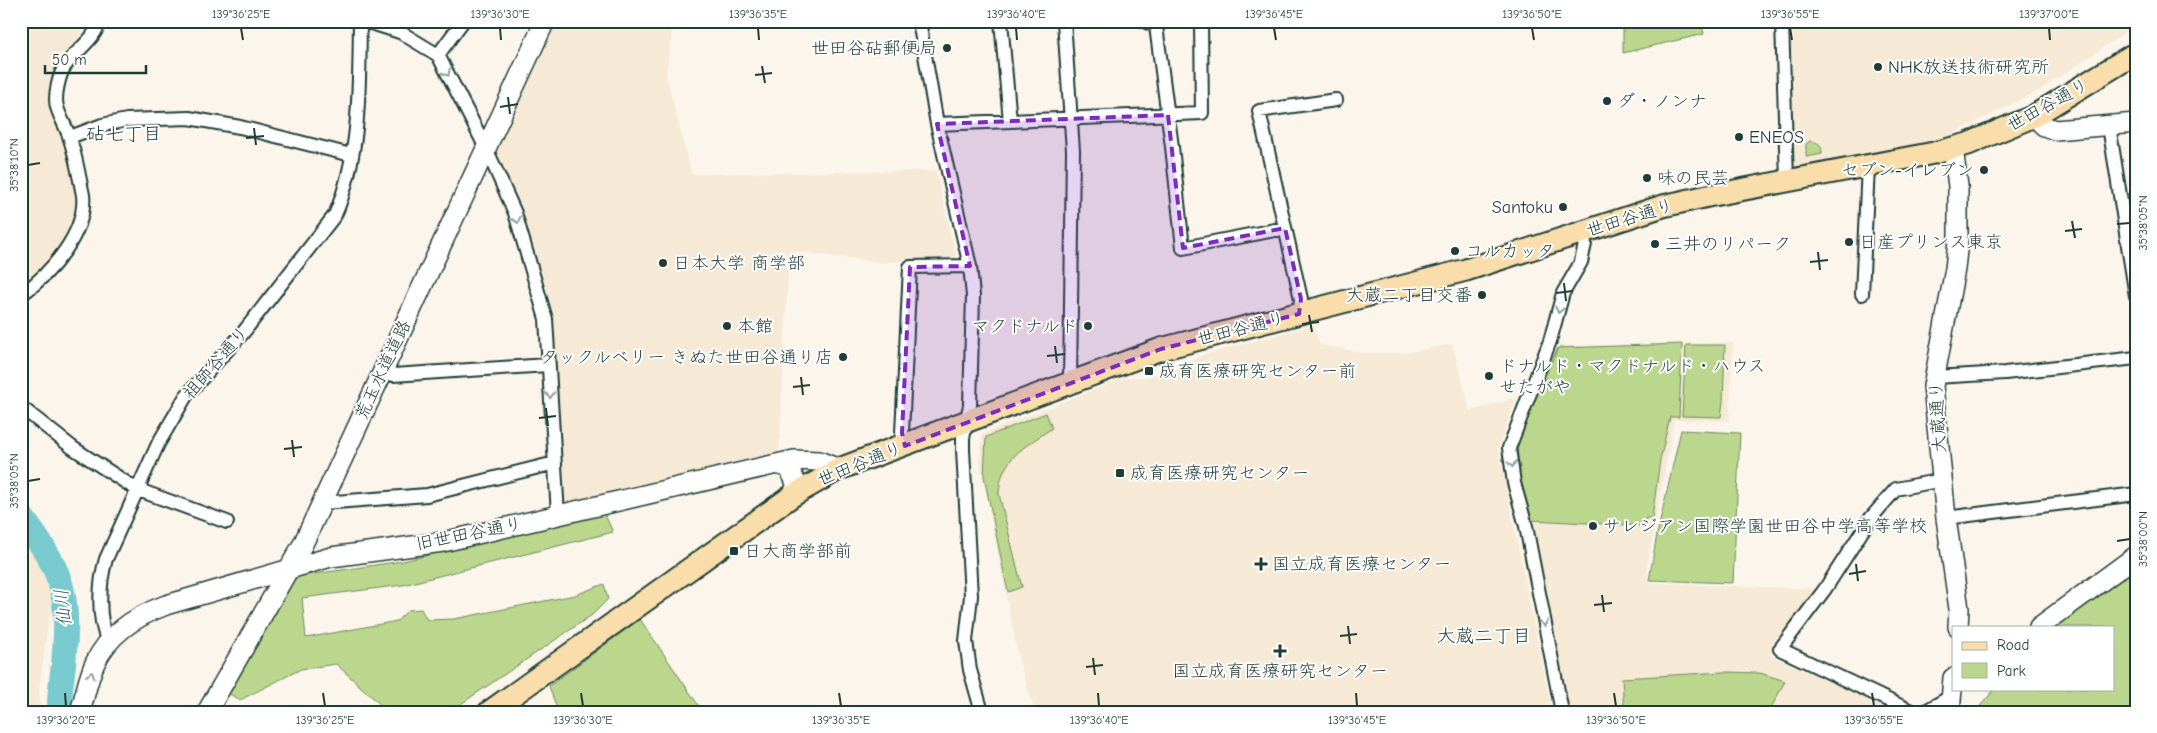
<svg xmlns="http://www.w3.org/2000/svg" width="2157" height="733" font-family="'Comic Neue','Klee One',sans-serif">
<rect width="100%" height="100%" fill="#fbf5ec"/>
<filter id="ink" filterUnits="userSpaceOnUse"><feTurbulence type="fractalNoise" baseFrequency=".02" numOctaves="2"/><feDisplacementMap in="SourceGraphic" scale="10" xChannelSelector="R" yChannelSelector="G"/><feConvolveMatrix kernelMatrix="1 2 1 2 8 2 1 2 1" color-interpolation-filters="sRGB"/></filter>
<g filter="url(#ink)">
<path fill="#f6e9d5" d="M21,21H89L75,42L60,56L51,94L66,138L79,201L71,233L36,277L21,287Z
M552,21H673L666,75L691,174L936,171L956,259L882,262L789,251L779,457L562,508L551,320L538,265L509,184L490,148Z
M1790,21H2136V25L2040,90L1924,148L1793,174Z
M1313,325L1320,345L1363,353H1406L1452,344L1470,411L1516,398L1498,449L1552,712H1035L1020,664L980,464L982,434L1124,378L1148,377L1188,364L1203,355Z
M1733,343L1729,421L1674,420L1647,567L1648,583L1817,589L1772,645V656L1895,710L1894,712H1568L1518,482L1515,446L1528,405L1557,346Z
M21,530L40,553L53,589L39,690L40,712H21Z"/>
<path fill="#bbd68d" stroke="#6d8a60" d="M1623,21H1701L1704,34L1623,53Z
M1810,141C1819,142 1822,145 1822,154L1806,157V144Z
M1682,344L1679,417H1670L1660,460L1652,518H1646L1644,526L1532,520L1520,482L1517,445L1531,405L1558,348Z
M1686,345H1725L1723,401L1721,417L1682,416Z
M1046,413L1052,428C1025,447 1000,458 999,494L1022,587L1008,592L984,476L986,437Z
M1681,430L1740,433L1733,583L1649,580L1657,534Z
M604,513L613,532L403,585L302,598L306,638L397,621L408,610L421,609L427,620L454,619L575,595L604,584L608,599L592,615L449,712H395L384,708L336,664L301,669L240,700L226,692L293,577L403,561Z
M2136,564V712H1975L1995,689H2113V627H2054Z
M640,619L703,712H558L549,686Z
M1724,672L1760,673L1785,681L1769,712H1624L1622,678Z"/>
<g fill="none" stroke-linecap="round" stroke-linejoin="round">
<path stroke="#78cacf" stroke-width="25" d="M21,516C61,570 70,589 64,658C63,675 58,695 60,712"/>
<g stroke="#1f3d34" stroke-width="16">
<path id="street" d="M365,21L400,32L438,55L486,148L515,213L546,319L558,515
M919,21L937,124L970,266L973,296L970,405L963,438V450L971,596L966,641L970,670L982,712
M1001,21L1010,121
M1064,21L1073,151L1070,383
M1144,21L1156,26L1172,147L1183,248L1285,228
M1782,21L1787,181
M438,55L463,21
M937,124L1202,113L1201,21
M2109,126L2136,296
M70,137L102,125L127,120L189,118L240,127L351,155
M1862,294L1868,166
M21,295C50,274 87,233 83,195C79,176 76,157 70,139C67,128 60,118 57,107C54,96 59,75 65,66C74,52 97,38 99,21
M1299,314L1301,299L1259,111L1336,100
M383,371L393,375L548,365
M1934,377L2005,373L2136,358
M21,407L73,448L136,489L227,522
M905,446L902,433L910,267L970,266
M322,503L427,495L555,463
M1946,518L2136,494
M108,641C97,619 99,582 106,559L158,444L186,396L242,334L335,215C361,154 359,86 360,21
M1562,712L1526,526L1514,483L1509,448L1550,341L1563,293L1581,262L1585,244L1583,232
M1913,712L1780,649L1825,589L1870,519L1896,489L1942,480
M1924,712L1952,696"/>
</g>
<g stroke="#1f3d34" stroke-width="22">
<path id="secondary" d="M2034,116L2044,126L2055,130L2136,123
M1953,148L1958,186V241L1955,269L1933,386L1946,518L1959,609L1958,627
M777,464L789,468L797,485L792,496
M2039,627L2136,556
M80,712C85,696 88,678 95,663C109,633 136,616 166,605L331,557L443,542L794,460L819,461L839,469
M207,712L303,544L545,21
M1950,712L1953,678"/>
</g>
<g stroke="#1f3d34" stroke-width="25">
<path id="primary" d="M489,712L792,496L839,469L1161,349L1466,270L1663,206L1708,196L1934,153L1968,144L2034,116L2136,53"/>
</g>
<use href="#street" stroke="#fff" stroke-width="12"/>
<use href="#secondary" stroke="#fff" stroke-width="19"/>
<use href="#primary" stroke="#f9deab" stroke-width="21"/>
</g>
<defs><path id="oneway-chevron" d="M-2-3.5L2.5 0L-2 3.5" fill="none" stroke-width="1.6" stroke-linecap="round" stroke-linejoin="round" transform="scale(1.25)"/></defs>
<g stroke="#8f9e9a">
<use href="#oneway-chevron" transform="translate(447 73) rotate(63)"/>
<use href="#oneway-chevron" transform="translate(517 220) rotate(71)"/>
<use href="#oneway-chevron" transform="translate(1559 310) rotate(103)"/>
<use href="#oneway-chevron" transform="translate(550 395) rotate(86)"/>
<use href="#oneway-chevron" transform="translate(1512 464) rotate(82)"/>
<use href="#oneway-chevron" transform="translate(1544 623) rotate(80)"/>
<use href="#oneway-chevron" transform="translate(91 675) rotate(-73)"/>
</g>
</g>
<path fill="#7b2cbf" fill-opacity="0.2" stroke="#7b2cbf" stroke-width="4" stroke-dasharray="10 6" stroke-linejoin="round" d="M1168,115L1183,248L1285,228L1301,299L1299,314L1161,349L905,446L902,433L910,267L970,266L937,124Z"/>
<path fill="none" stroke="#1f3d34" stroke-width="2" d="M241,28L243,40M500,28L501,40M758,28L759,40M1016,28L1017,40M1274,28L1276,40M1532,28L1534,40M1790,28L1792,40M2049,28L2050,40M762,66L765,83M755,75L772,73M508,97L510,114M500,107L518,104M254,128L256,145M246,138L264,136M28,165L40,163M2072,221L2075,238M2117,224L2130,223M2065,231L2082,229M1818,252L1820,270M1810,262L1828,260M1564,283L1566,301M1556,293L1573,291M1309,315L1312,332M1302,324L1319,322M1055,346L1057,363M1047,356L1065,354M801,377L803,395M793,387L810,385M546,408L548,426M539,418L556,416M292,440L294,457M284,449L302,447M28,481L40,479M2117,541L2130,539M1856,564L1858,581M1849,574L1866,571M1602,595L1604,612M1594,605L1612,603M1348,626L1350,644M1340,636L1357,634M1093,658L1095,675M1086,667L1103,665M65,693L66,706M323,693L325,706M581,693L583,706M839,693L841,706M1098,693L1099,706M1356,693L1357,706M1614,693L1616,706M1872,693L1874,706"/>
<g fill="#1f3d34" stroke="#fff" stroke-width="2">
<circle cx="947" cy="48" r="5"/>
<circle cx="1878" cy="67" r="5"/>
<circle cx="1607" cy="101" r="5"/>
<circle cx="1739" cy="137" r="5"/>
<circle cx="1984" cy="170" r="5"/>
<circle cx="1647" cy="178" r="5"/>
<circle cx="1563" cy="207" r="5"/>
<circle cx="1849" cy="242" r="5"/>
<circle cx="1655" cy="244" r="5"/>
<circle cx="1455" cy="251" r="5"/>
<circle cx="663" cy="263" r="5"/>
<circle cx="1482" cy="295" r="5"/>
<circle cx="727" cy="326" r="5"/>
<circle cx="1088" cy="326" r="5"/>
<circle cx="843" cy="357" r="5"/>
<rect x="1144" y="366" width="10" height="10" rx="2.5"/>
<circle cx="1489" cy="376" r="5"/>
<rect x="1115" y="468" width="10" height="10" rx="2.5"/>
<circle cx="1593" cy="526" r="5"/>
<rect x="729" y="546" width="10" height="10" rx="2.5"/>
<path d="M1258.5 556.5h5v5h5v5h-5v5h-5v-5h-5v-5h5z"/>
<path d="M1277.5 643.5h5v5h5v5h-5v5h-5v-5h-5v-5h5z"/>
</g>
<g text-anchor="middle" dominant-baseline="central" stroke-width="4" stroke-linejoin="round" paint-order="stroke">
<g font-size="18" fill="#1f3d34" stroke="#fff" text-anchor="start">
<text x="937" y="48" text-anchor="end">世田谷砧郵便局</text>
<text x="1888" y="67">NHK放送技術研究所</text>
<text x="1617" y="101">ダ・ノンナ</text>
<text x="1749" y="137">ENEOS</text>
<text x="1974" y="170" text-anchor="end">セブン-イレブン</text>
<text x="1657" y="178">味の民芸</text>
<text x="1553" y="207" text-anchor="end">Santoku</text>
<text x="1859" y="242">日産プリンス東京</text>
<text x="1665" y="244">三井のリパーク</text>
<text x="1465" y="251">コルカッタ</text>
<text x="673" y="263">日本大学 商学部</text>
<text x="1472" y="295" text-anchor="end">大蔵二丁目交番</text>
<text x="737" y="326">本館</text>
<text x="1078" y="326" text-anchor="end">マクドナルド</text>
<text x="833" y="357" text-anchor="end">タックルベリー きぬた世田谷通り店</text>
<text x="1499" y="366">ドナルド・マクドナルド・ハウス<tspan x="1499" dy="21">せたがや</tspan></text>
<text x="1159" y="371">成育医療研究センター前</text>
<text x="1130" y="473">成育医療研究センター</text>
<text x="1603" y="526">サレジアン国際学園世田谷中学高等学校</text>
<text x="744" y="551">日大商学部前</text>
<text x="1272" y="564">国立成育医療センター</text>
<text x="1280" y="671" text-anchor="middle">国立成育医療研究センター</text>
</g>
<g font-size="18" fill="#1f3d34" stroke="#fff">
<text transform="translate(2048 105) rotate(-29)">世田谷通り</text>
<text transform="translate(1630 218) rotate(-17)">世田谷通り</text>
<text transform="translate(1241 329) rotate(-14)">世田谷通り</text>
<text transform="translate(216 363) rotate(-49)">祖師谷通り</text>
<text transform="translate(383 370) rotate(-65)">荒玉水道道路</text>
<text transform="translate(1938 417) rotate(-93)">大蔵通り</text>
<text transform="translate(860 464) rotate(-22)">世田谷通り</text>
<text transform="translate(469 534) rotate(-11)">旧世田谷通り</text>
</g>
<g font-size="19" fill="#1f3d34" stroke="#fff">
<text x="124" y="134">砧七丁目</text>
<text x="1484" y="636">大蔵二丁目</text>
</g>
<g font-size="19" font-style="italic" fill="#35605b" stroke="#fff">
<text transform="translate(63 608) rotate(-96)">仙川</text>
</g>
</g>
<rect width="2157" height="733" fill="none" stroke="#fff" stroke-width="55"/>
<rect x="1952" y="626" width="162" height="65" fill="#ffffff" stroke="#a5b1ae"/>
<rect x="1962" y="642" width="25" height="8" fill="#f9deab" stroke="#a5b1ae"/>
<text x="1997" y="650" font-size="15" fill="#1f3d34">Road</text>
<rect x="1962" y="663" width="25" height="15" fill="#bbd68d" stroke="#a5b1ae"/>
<text x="1997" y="676" font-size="15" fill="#1f3d34">Park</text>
<path d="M45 65v8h101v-8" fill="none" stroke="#1f3d34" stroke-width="2.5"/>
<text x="52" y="65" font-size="15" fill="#1f3d34" stroke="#ffffff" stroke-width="4" paint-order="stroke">50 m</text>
<rect x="28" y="28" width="2102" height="678" fill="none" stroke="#1f3d34" stroke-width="2"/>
<g font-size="12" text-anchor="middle" fill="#1f3d34">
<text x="241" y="18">139°36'25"E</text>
<text x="500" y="18">139°36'30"E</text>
<text x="758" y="18">139°36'35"E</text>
<text x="1016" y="18">139°36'40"E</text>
<text x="1274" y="18">139°36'45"E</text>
<text x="1532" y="18">139°36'50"E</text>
<text x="1790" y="18">139°36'55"E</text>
<text x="2049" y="18">139°37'00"E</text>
<text transform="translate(14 165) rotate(-90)" y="4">35°38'10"N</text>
<text transform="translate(2143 223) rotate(-90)" y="4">35°38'05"N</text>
<text transform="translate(14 481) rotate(-90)" y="4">35°38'05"N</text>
<text transform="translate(2143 539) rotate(-90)" y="4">35°38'00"N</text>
<text x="66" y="724">139°36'20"E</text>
<text x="325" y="724">139°36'25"E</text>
<text x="583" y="724">139°36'30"E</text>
<text x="841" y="724">139°36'35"E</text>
<text x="1099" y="724">139°36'40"E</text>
<text x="1357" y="724">139°36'45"E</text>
<text x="1616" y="724">139°36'50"E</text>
<text x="1874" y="724">139°36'55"E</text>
</g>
</svg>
